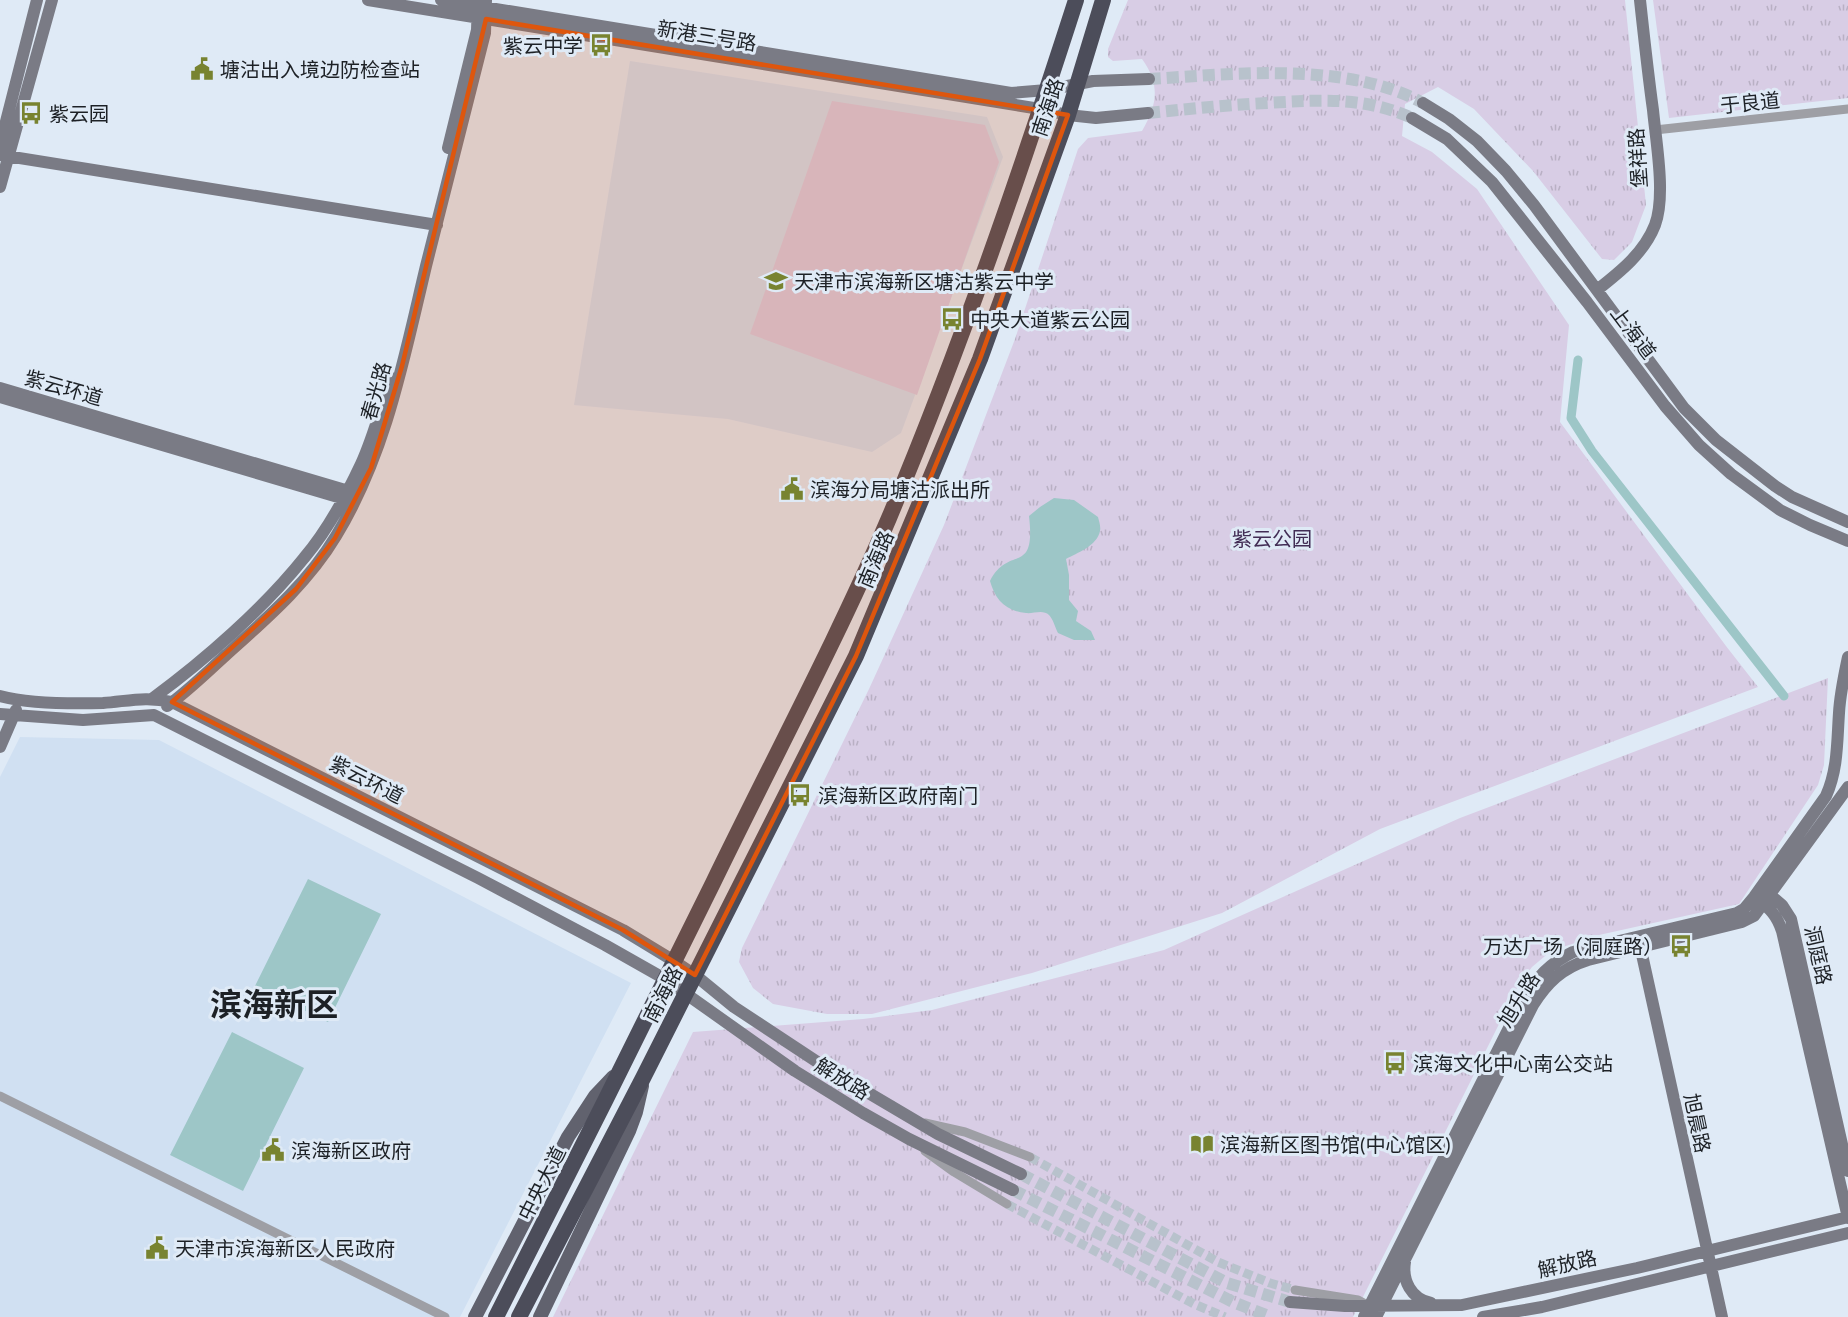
<svg xmlns="http://www.w3.org/2000/svg" width="1848" height="1317" font-family="Lato,'Noto Sans SC',sans-serif">
<defs>
<pattern id="grass-tufts" width="24" height="20" patternUnits="userSpaceOnUse" patternTransform="scale(1.5)"><rect width="24" height="20" fill="#d8cde5"/><path d="M3 7l-1-3M5 7V3M7 7l1-3M15 17l-1-3M17 17v-4M19 17l1-3" fill="none" stroke="#b9b0c4"/></pattern>
</defs>
<rect width="100%" height="100%" fill="#dfeaf6"/>
<path fill="#d0e0f2" d="M630,61L987,117L1003,157L901,433L872,452L728,419L574,405Z
M20,737L159,740L631,983L460,1317H0V777Z"/>
<path fill="url(#grass-tufts)" d="M1128,0H1625L1646,205L1632,242L1614,260L1602,259L1533,171L1474,109L1438,87L1405,104L1402,136L1432,152L1477,189L1569,325L1560,422L1726,646L1758,687L1380,829L1222,913L1032,973L872,1014H827L773,1004L753,988L739,962L742,948L869,689L944,525L1015,339L1078,149L1088,138L1142,131C1157,105 1161,85 1142,59L1113,61L1108,57V49Z
M1653,0H1848V98L1669,118Z
M1828,678L1824,765L1818,785L1739,904L1599,935L1551,951L1532,967L1518,986L1353,1317H553L693,1032L863,1019L932,1010L1164,950L1460,818Z"/>
<path fill="#d8cde5" d="M832,101L985,125L999,162L917,395L750,334Z"/>
<path fill="#9dc6c7" d="M1054,498L1074,500L1098,517C1099,521 1101,527 1100,531C1097,546 1077,553 1066,559L1069,575V600L1078,611L1076,621L1091,631L1095,640H1074L1058,633C1055,627 1053,619 1049,615C1043,609 1033,614 1026,613C1005,611 995,599 990,581C1009,544 1036,577 1029,516L1040,507Z
M308,879L381,914L328,1022L255,986Z
M232,1032L304,1068L243,1191L170,1155Z"/>
<g fill="none" stroke-linecap="round" stroke-linejoin="round">
<path stroke="#9dc6c7" stroke-width="9" d="M1578,360L1571,418L1592,451L1784,696"/>
<path stroke="#b8c2cc" stroke-width="9" stroke-dasharray="9 4.5" stroke-linecap="butt" d="M1030,1157L1218,1262L1270,1283L1295,1290
M1007,1204L1194,1304L1225,1317"/>
<path stroke="#b8c2cc" stroke-width="12" stroke-dasharray="12 6" stroke-linecap="butt" d="M1149,79C1234,74 1346,61 1423,103
M1148,113C1188,109 1227,105 1267,103C1319,100 1363,96 1412,118
M1021,1174L1227,1283L1290,1302
M1013,1190L1233,1302L1271,1317"/>
<path stroke="#9e9fa5" stroke-width="9" d="M1655,130L1848,109
M0,1096L445,1317
M925,1123L965,1132L1030,1157
M925,1151L954,1172L1007,1204
M1295,1290L1358,1300L1369,1306"/>
<path stroke="#7a7b85" stroke-width="12" d="M368,0L1040,109L1068,115L1096,118L1148,113
M441,0L1011,93L1047,90L1093,81L1149,79
M1423,103L1449,119L1477,141L1506,171L1534,205L1684,408L1716,440L1775,486L1792,497L1848,522
M1412,118L1447,139L1492,182L1587,302L1665,406L1699,445L1731,474L1780,510L1810,525L1848,541
M0,145L37,0
M448,148L477,30L478,0
M0,155L437,225
M0,187L52,0
M1597,290C1620,272 1644,253 1655,225C1666,196 1656,142 1653,110C1648,74 1644,37 1640,0
M0,388L352,492
M0,397L348,500
M0,696C32,704 70,704 103,703C129,701 146,696 172,702L623,930L674,961L695,975L734,1007L828,1069L938,1134L1021,1174
M153,698C205,660 264,608 304,558C327,531 346,496 361,464C374,436 381,406 391,378
M167,706C188,691 207,672 226,655C266,619 308,583 336,536C386,454 404,358 426,266C445,188 466,111 485,33L486,0
M0,714L83,720L154,715L478,878L605,945L665,979L795,1071L863,1113L909,1139L1013,1190
M0,747L16,710
M1764,890L1782,905L1791,919L1848,1171
M1757,899C1770,908 1777,916 1782,931L1848,1218
M1639,941L1722,1317
M1405,1262C1402,1280 1411,1299 1431,1303
M1290,1302L1345,1306L1462,1305L1637,1268L1848,1217
M1364,1317L1523,1000C1536,978 1550,963 1573,952L1737,913L1744,909L1754,897L1826,796C1838,769 1837,742 1839,713C1840,694 1844,676 1848,657
M1376,1317L1533,1005C1547,983 1562,968 1588,960L1742,922L1754,916L1848,787
M1483,1317L1542,1307L1848,1233"/>
<path stroke="#61626e" stroke-width="14" d="M475,1317L568,1137L595,1096L613,1077
M540,1317L629,1131L636,1112L642,1086"/>
<path stroke="#4c4d5a" stroke-width="16" d="M496,1317C569,1173 642,1028 713,883C772,761 836,642 889,518C960,349 1020,174 1076,0
M519,1317L643,1078L856,656L980,359L1068,115L1103,0"/>
</g>
<path fill="#de560d" fill-opacity="0.2" stroke="#de560d" stroke-width="4.5" stroke-linejoin="round" d="M486,19L1068,115L980,359L856,656L695,975L623,930L172,702L296,589L335,538L371,468L402,366Z"/>
<defs>
<g id="bus-bare" transform="scale(1.8)"><path d="M-5-6H5V4H4V6H2V4H-2V6H-4V4H-5ZM-3.5-4V0h7V-4ZM-3.5 1.2v1.5H-2V1.2ZM2 1.2v1.5H3.5V1.2Z" fill="#788330" stroke="#dfeaf6" stroke-width="2.5" paint-order="stroke"/></g>
<g id="civic-bare" transform="scale(1.8)"><path d="M-.6-6.5H3V-4.5H.6V-3L4-1V1h2V6H-6V1h2V-1L-.6-3ZM-1.2 2.5V6h2.4V2.5Z" fill="#788330" stroke="#dfeaf6" stroke-width="2.5" paint-order="stroke"/></g>
<g id="school-bare" transform="scale(1.8)"><path d="M0-5L7-2L0 1L-7-2ZM-4 1L0 2.5L4 1V4Q0 6-4 4Z" fill="#788330" stroke="#dfeaf6" stroke-width="2.5" paint-order="stroke"/></g>
<g id="library-bare" transform="scale(1.8)"><path d="M-6-4Q-3-5.5-.7-3.5V5Q-3 3-6 4ZM6-4Q3-5.5 .7-3.5V5Q3 3 6 4Z" fill="#788330" stroke="#dfeaf6" stroke-width="2.5" paint-order="stroke"/></g>
</defs>
<g fill-rule="evenodd">
<use href="#bus-bare" x="601" y="45"/>
<use href="#civic-bare" x="202" y="69"/>
<use href="#bus-bare" x="31" y="113"/>
<use href="#school-bare" x="776" y="281"/>
<use href="#bus-bare" x="952" y="319"/>
<use href="#civic-bare" x="792" y="489"/>
<use href="#bus-bare" x="800" y="795"/>
<use href="#bus-bare" x="1681" y="946"/>
<use href="#bus-bare" x="1395" y="1063"/>
<use href="#library-bare" x="1202" y="1144"/>
<use href="#civic-bare" x="273" y="1150"/>
<use href="#civic-bare" x="157" y="1248"/>
</g>
<g text-anchor="middle" dominant-baseline="central" stroke-width="6" stroke-linejoin="round" paint-order="stroke">
<g font-size="20" fill="#1d2126" stroke="#dfeaf6">
<text transform="translate(707 35) rotate(9)">新港三号路</text>
<text transform="translate(1750 102) rotate(-6)">于良道</text>
<text transform="translate(1047 107) rotate(-72)">南海路</text>
<text transform="translate(1637 158) rotate(-94)">堡祥路</text>
<text transform="translate(1634 332) rotate(53)">上海道</text>
<text transform="translate(64 387) rotate(16)">紫云环道</text>
<text transform="translate(375 391) rotate(-74)">春光路</text>
<text transform="translate(875 559) rotate(-67)">南海路</text>
<text transform="translate(367 779) rotate(27)">紫云环道</text>
<text transform="translate(1819 955) rotate(77)">洞庭路</text>
<text transform="translate(662 994) rotate(-63)">南海路</text>
<text transform="translate(1518 999) rotate(-58)">旭升路</text>
<text transform="translate(843 1078) rotate(32)">解放路</text>
<text transform="translate(1698 1123) rotate(78)">旭晨路</text>
<text transform="translate(541 1183) rotate(-63)">中央大道</text>
<text transform="translate(1567 1263) rotate(-13)">解放路</text>
</g>
<g font-size="20" fill="#1d2126" stroke="#dfeaf6" text-anchor="start">
<text x="583" y="45" text-anchor="end">紫云中学</text>
<text x="220" y="69">塘沽出入境边防检查站</text>
<text x="49" y="113">紫云园</text>
<text x="794" y="281">天津市滨海新区塘沽紫云中学</text>
<text x="970" y="319">中央大道紫云公园</text>
<text x="810" y="489">滨海分局塘沽派出所</text>
<text x="818" y="795">滨海新区政府南门</text>
<text x="1663" y="946" text-anchor="end">万达广场（洞庭路）</text>
<text x="1413" y="1063">滨海文化中心南公交站</text>
<text x="1220" y="1144">滨海新区图书馆(中心馆区)</text>
<text x="291" y="1150">滨海新区政府</text>
<text x="175" y="1248">天津市滨海新区人民政府</text>
</g>
<g font-size="20" fill="#422d55" stroke="#dfeaf6">
<text x="1272" y="538">紫云公园</text>
</g>
<g font-size="32" font-weight="bold" fill="#1d2126" stroke="#dfeaf6">
<text x="274" y="1003">滨海新区</text>
</g>
</g>
</svg>
